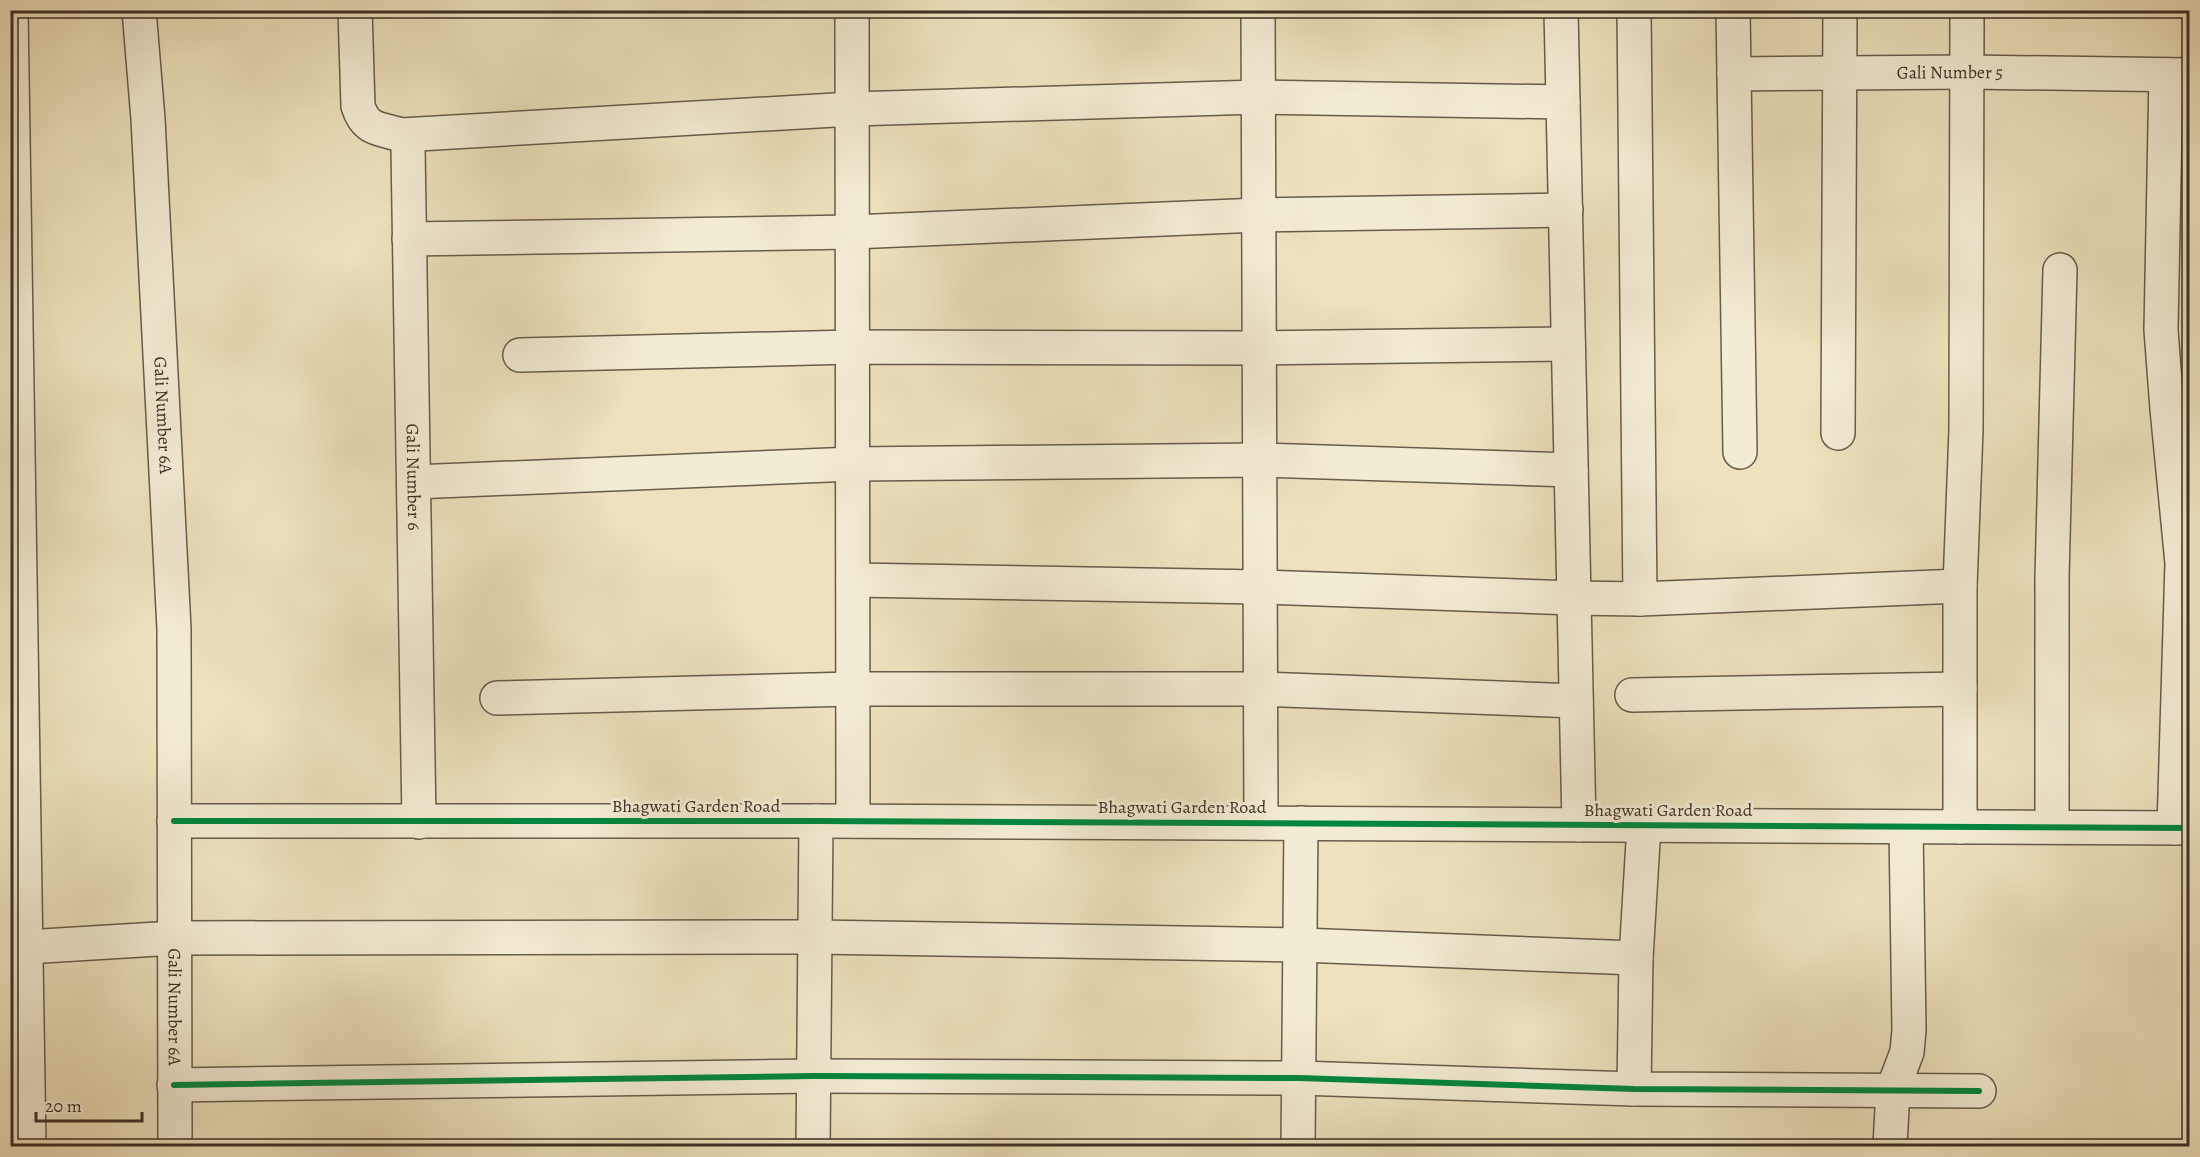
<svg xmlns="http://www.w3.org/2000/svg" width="2200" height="1157" font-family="Alegreya,serif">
<rect width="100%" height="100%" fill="#ede2bd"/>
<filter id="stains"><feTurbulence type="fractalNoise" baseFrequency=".00333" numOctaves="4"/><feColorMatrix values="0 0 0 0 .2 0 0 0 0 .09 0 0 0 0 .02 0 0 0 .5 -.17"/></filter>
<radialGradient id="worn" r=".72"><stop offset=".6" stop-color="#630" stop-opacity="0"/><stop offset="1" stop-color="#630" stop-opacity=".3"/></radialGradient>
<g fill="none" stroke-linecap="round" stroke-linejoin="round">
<g stroke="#685c4c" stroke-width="36">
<g id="street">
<path d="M11,10L29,1146"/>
<path id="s1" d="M139,10L148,119L174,629L175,1146"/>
<path d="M355,10L358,106C366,131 379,128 401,135L852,109L1258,97L1563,102"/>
<path d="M852,10L853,821"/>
<path d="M1258,10L1261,823"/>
<path d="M1561,10L1579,825"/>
<path d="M1634,10L1640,599"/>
<path d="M1733,10L1740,452"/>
<path id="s2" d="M1734,74L1968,72L2190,75"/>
<path d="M2166,75L2161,330L2167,409L2182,563L2174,828"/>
<path id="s3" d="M401,135L406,138L408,148L419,822"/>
<path d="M409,239L852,232L1259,215L1566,210"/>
<path d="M520,355L852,347L1259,348L1568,344"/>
<path d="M1838,433L1840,10"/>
<path d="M414,482L853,464L1259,460L1571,470"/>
<path d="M853,580L1260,587L1573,598L1640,599L1960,586"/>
<path d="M1632,695L1960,689"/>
<path d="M497,698L852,689H1260L1576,701"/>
<path d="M174,821H816L2190,828"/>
<path d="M1960,827V586L1966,430L1967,10"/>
<path d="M2052,827V577L2060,270"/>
<path d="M10,948L174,938L816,937L1301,945L1636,958"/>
<path d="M174,1085L813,1076L1299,1078L1634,1089L1979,1091"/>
<path d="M1634,1089L1636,958L1644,825"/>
<path d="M813,1146L816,821"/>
<path d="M1298,1146L1301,823"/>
<path d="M1890,1146L1893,1089L1907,1052L1909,1030L1906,827"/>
</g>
</g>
<use href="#street" stroke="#f3ecd4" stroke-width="33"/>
<g stroke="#f3ecd4" stroke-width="10">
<path id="cycleway" d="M174,821H816L2190,828
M174,1085L813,1076L1299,1078L1634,1089L1979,1091"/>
</g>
<use href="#cycleway" stroke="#00873e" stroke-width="6"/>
</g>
<g text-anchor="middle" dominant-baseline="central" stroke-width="6" stroke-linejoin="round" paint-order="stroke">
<g font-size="18" fill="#3c3027" stroke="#f3ecd4">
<text stroke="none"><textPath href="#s2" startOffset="216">Gali Number 5</textPath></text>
<text stroke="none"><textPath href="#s1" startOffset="406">Gali Number 6A</textPath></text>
<text stroke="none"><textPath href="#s3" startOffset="345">Gali Number 6</textPath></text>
<text x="696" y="806">Bhagwati Garden Road</text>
<text x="1182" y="807">Bhagwati Garden Road</text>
<text x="1668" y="810">Bhagwati Garden Road</text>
<text stroke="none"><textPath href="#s1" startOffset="998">Gali Number 6A</textPath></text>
</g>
</g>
<rect width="2200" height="1157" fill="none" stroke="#ede2bd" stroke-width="36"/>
<rect x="12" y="12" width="2176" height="1133" fill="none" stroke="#3c3027" stroke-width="3"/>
<rect x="18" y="18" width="2164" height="1121" fill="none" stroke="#3c3027" stroke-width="1.5"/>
<path d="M36 1112v9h106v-9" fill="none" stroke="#3c3027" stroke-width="3"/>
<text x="45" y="1112" font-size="18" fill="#3c3027" stroke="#f3ecd4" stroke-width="4.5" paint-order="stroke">20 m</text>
<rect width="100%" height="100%" filter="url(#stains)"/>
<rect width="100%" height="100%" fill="url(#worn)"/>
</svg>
